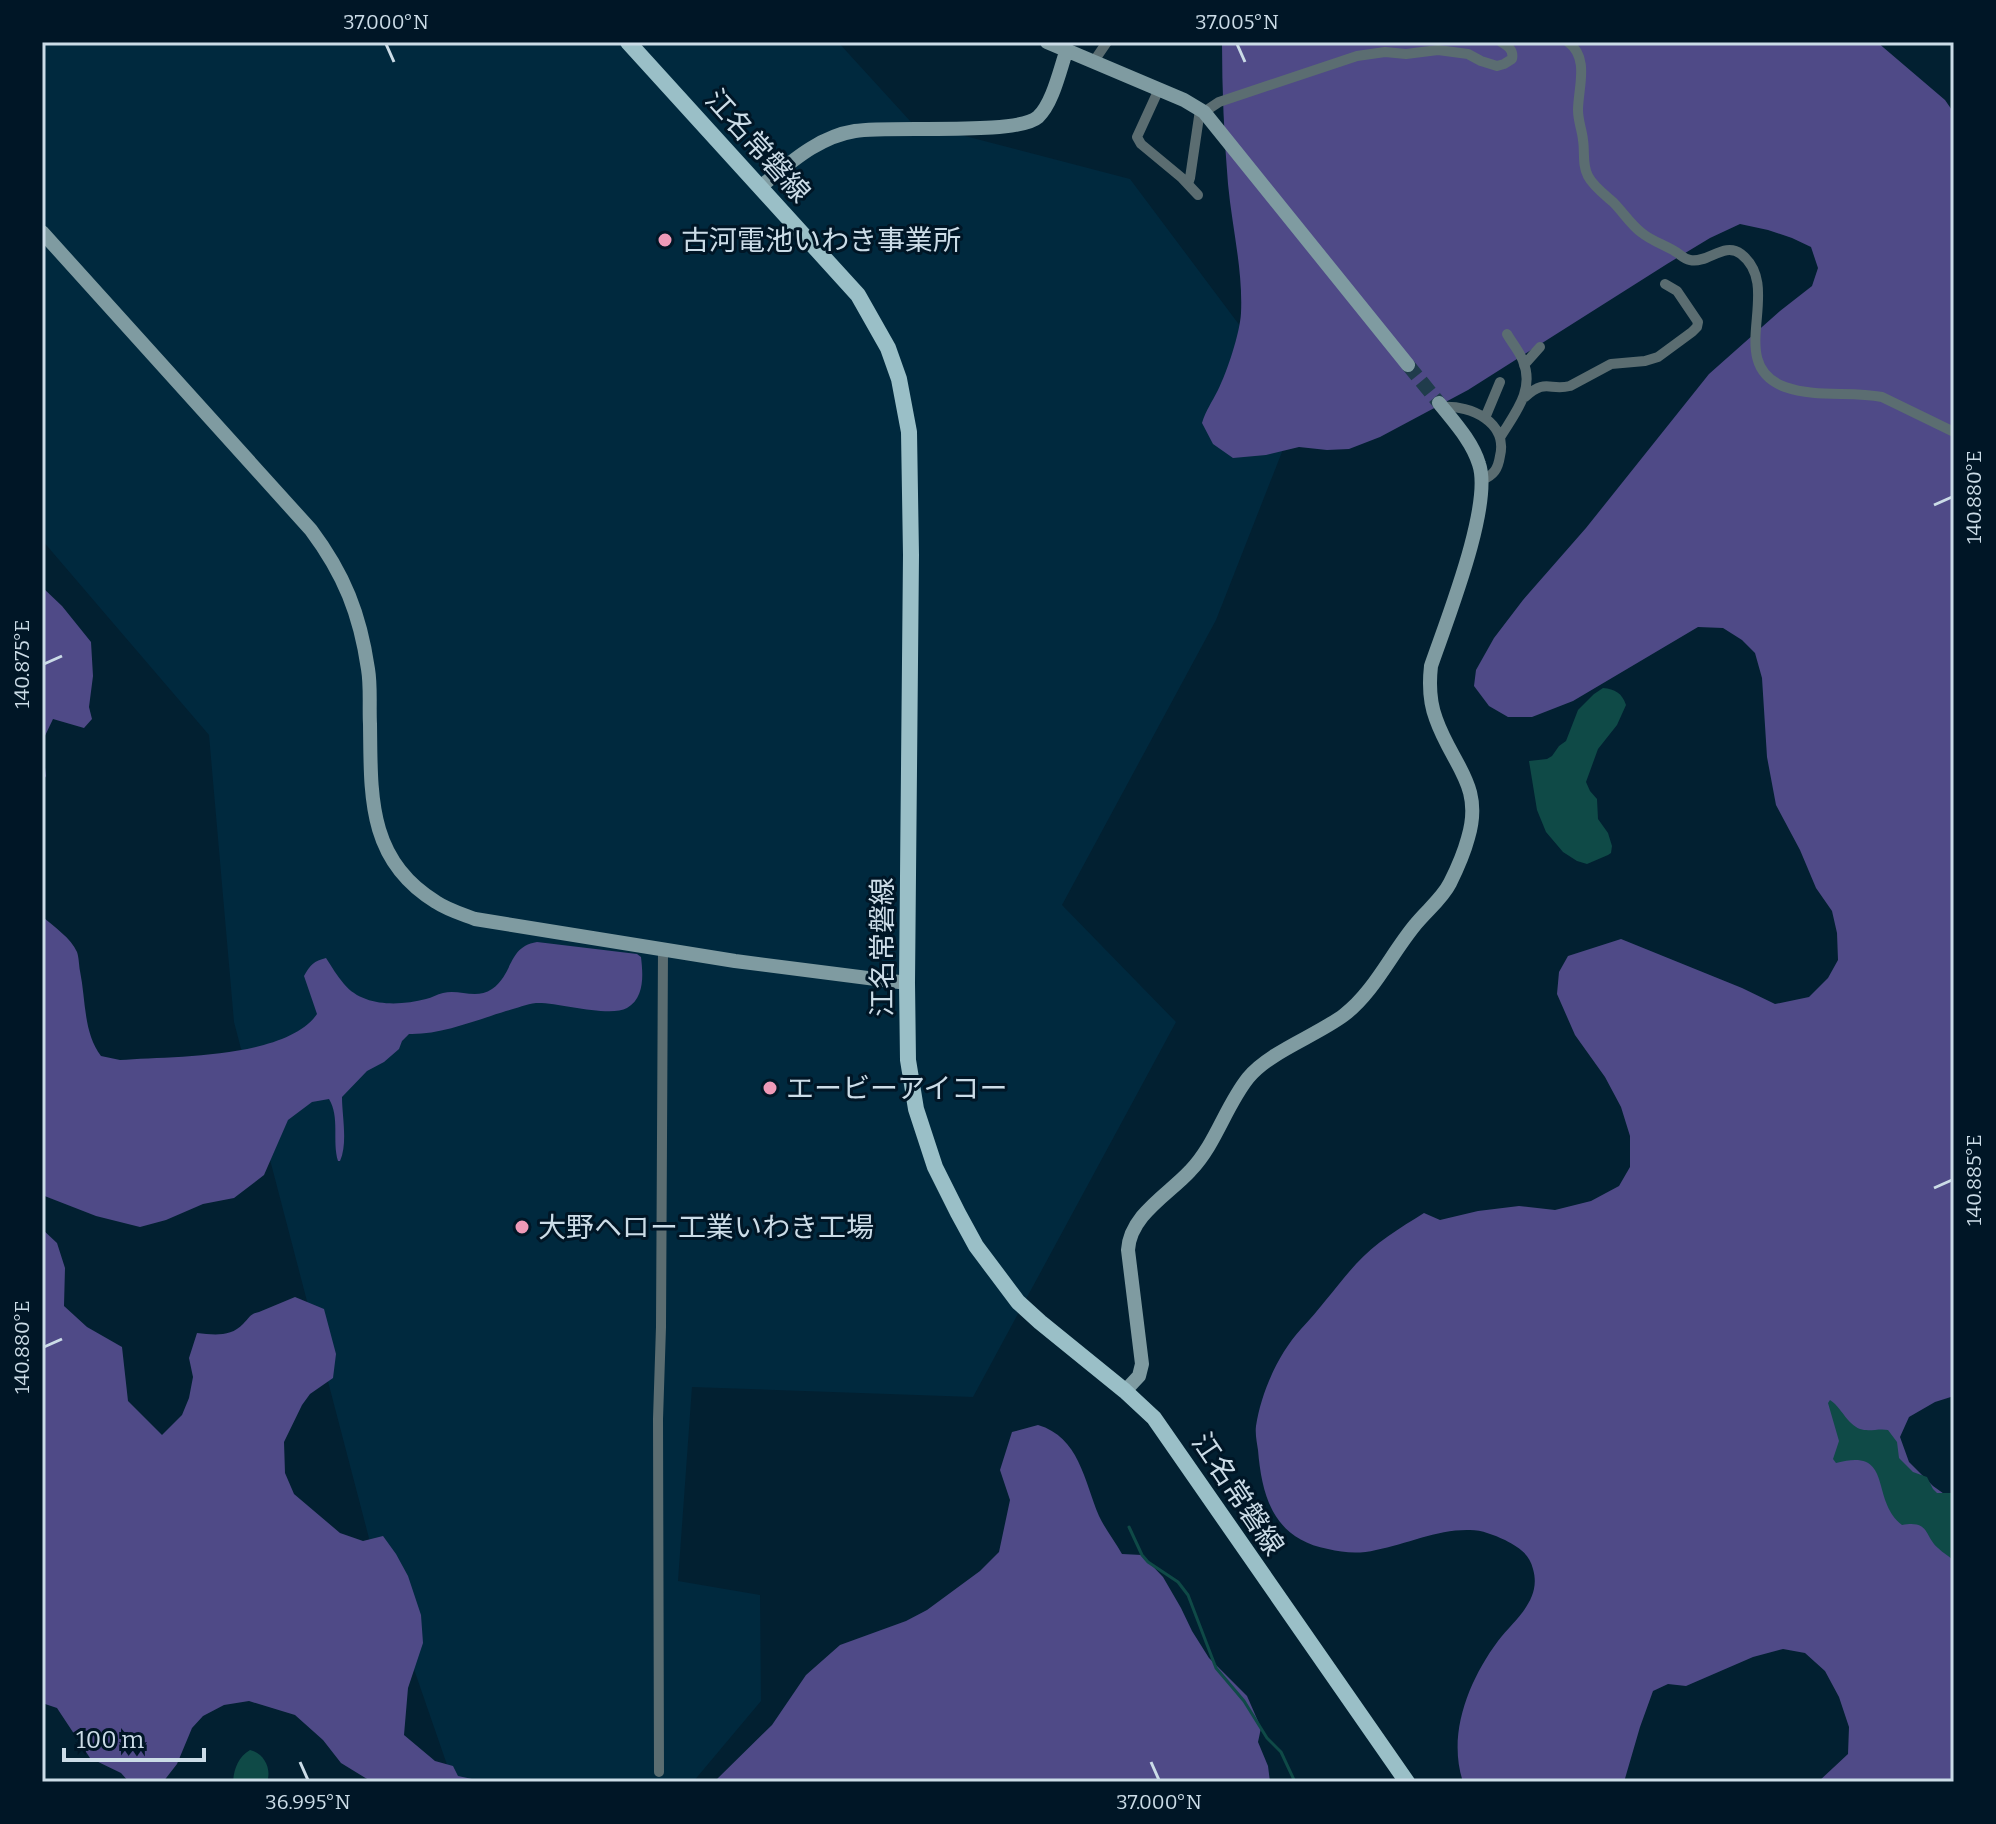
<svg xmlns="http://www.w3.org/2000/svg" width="1996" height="1824" font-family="Bitter,'Noto Sans JP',serif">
<rect width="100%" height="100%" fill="#022031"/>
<path fill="#00293e" d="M42,42H838L911,122L1130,179L1300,406L1216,620L1062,905L1176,1022L973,1397L692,1387L678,1581L760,1595L761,1701L693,1782H453L370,1542L234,1022L209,735L42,540Z"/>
<path fill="#4f4a87" d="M1222,42H1877L1945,100L1954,113V1396L1935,1402L1909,1417L1900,1437L1909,1462L1933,1486L1954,1501V1782H1818L1848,1754L1849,1727L1839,1697L1825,1671L1805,1653L1783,1649L1753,1657L1686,1686L1668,1684L1653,1691L1640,1727L1624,1782H1463C1447,1734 1469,1680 1498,1641C1515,1619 1542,1600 1533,1569C1529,1553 1518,1547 1505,1540C1494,1535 1482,1530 1470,1530C1438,1529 1407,1544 1376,1550C1360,1554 1344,1553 1328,1549C1275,1539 1262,1499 1258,1450C1257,1443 1255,1434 1256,1426C1261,1393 1278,1354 1301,1329C1321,1308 1337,1285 1356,1264C1375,1243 1400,1228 1424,1213L1440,1220L1478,1211L1519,1206L1555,1210L1591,1201L1619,1186L1630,1167V1136L1621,1107L1605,1077L1575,1035L1557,994L1559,972L1568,956L1621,939L1742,988L1775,1004L1809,997L1828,978L1838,960L1837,933L1832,911L1816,888L1800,850L1776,805L1767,757L1762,678L1755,653L1742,640L1723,628L1698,627L1573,701L1532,717H1508L1489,706L1474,686L1476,670L1494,638L1523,600L1586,528L1709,374L1780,311L1812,286L1818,268L1811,247L1792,238L1768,230L1740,224L1710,238L1667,264L1468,390L1380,437L1349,449L1327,450L1299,447L1266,455L1233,458L1213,444L1202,423C1206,410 1212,402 1218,390C1227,372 1240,333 1241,313C1243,270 1232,227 1228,184C1224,137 1222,89 1222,42Z
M42,587L62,606L91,642L93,676L89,707L92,719L84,728L53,719L42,742L46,776L42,783Z
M42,916C54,927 71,938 77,952C79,958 79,966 80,971C86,1000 83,1032 101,1056L120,1060C171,1056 286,1059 317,1014L304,976C310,965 314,961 326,958C332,967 337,976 344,984C363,1007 399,1006 426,999C432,998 437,994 443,993C460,989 476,1000 492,989C514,974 507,947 537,942L637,954L641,957C643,974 645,998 627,1008C609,1018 559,1002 536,1003C526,1004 515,1009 506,1011C477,1020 440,1035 409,1034L402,1041L399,1049L384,1062L367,1071L342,1097C342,1116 348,1143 340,1161H338C332,1141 340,1117 329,1099L312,1102L288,1120L264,1175L234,1198L203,1204L166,1220L140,1227L96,1216L42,1195Z
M42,1229L57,1243L65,1268L64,1306L87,1327L122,1347L128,1401L162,1435L182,1415L189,1398L193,1377L189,1358L197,1333C214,1335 231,1337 243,1324C250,1317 250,1314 259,1312L295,1297L324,1309L336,1354L333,1378L310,1394L302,1405L284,1442L285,1473L294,1494L340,1533L363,1541L383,1536L396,1554L408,1576L421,1615L423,1643L408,1688L404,1735L435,1761L453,1766L458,1776L486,1782H372L341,1763L323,1740L295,1715L249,1701L224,1705L203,1716L192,1728L177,1764L163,1782H129L121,1773L90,1758L57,1708L42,1703Z
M1038,1425C1079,1437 1084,1480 1099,1516C1105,1529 1115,1541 1122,1554L1142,1555L1163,1577L1181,1608L1192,1631L1209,1658L1247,1696L1261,1728L1258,1742L1268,1766L1270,1782H714L772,1725L806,1675L840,1645L906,1621L927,1610L980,1571L999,1552L1010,1500L1000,1470L1012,1432Z"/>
<path fill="#0f4a47" d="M1603,688C1615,689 1622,693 1626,705L1617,725L1598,749L1586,782L1590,791L1597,799L1598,819L1608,833L1612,846L1611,853L1608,855L1587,864L1577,861L1563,852L1546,832L1537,810L1529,761L1547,759L1552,756L1559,746L1566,741L1578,710L1594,694Z
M1830,1400C1841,1407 1847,1424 1860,1429C1869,1432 1879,1428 1888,1430L1897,1442L1899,1458L1913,1472L1927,1477L1933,1489L1937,1493H1954V1561C1949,1556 1943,1553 1938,1548C1924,1536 1930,1520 1902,1525C1869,1499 1895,1447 1836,1463L1833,1459L1839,1441L1828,1403Z
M250,1750C264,1753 272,1769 267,1782H233C234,1769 238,1757 250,1750Z"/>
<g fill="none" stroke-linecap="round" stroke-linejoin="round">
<path stroke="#0f4a47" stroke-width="3" d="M1129,1527L1142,1555L1148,1562L1178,1582L1188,1595L1216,1668L1244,1701L1267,1738L1281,1752L1295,1782"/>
<path stroke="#203c4c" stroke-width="14" stroke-dasharray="14 7" stroke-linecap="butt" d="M1408,365L1439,403"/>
<path stroke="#5b6d71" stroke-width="10" d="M1568,42C1590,58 1578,88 1578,110C1578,121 1582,130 1583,140C1585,152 1582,165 1588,176C1593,186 1605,195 1613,202C1623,212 1631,225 1642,233C1653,242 1668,246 1679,254C1683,257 1685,259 1690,260C1708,264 1724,241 1741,254C1785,288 1723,364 1785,387C1816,398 1850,391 1882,397L1954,432
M1094,61L1107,42
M1159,89L1137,137L1141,144L1182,178L1198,195
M1204,112L1219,102L1357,56L1385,52L1406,54L1438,50L1468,54L1481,61L1497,66L1504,64L1512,59C1514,50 1508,46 1501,42
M1188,184L1190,178L1200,110
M1524,365L1540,347
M1525,397C1546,378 1549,391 1570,386L1611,364L1645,361L1658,357L1692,332L1697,327L1698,322L1677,291L1665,284
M1442,407C1472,405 1508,423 1500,456C1498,469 1494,475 1482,480
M1485,418L1500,382
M1501,436C1515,413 1535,390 1523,361C1520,352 1512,343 1507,334
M659,1772L658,1419L661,1327L663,949"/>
<path stroke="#7f9ba1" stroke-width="14" d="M1047,42L1184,100L1204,112L1408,365
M760,187C789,164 817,137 855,131C891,125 1017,136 1038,117C1053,103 1060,69 1067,49
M42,232L311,530C344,574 360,614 368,669C371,687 369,706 370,724C371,795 367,860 436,902C448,910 462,914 475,919L735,961L907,983
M1125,1391L1139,1376L1142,1364L1128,1250C1130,1215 1169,1194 1190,1171C1216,1144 1225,1107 1248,1078C1269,1052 1316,1036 1344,1015C1374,992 1391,954 1415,925C1426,911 1442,899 1450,883C1457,869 1464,853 1468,838C1484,785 1452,765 1436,719C1429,701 1429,684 1431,666C1446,622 1493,505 1479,464C1472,441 1454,422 1439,403"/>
<path stroke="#9abfc7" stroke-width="16" d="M628,42L858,295L888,348L899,379L909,432L911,555L907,983L908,1060L916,1109L935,1167L958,1213L976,1246L1018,1302L1040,1322L1125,1391L1154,1418L1407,1782"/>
</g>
<path fill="none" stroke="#cbdce7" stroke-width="3" d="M386,44L394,62M1237,44L1245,62M1934,505L1952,497M44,664L62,656M1934,1188L1952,1180M44,1347L62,1339M300,1762L308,1780M1151,1762L1159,1780"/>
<g fill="#ef9ab8" stroke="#001626" stroke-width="3">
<circle cx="665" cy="240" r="8"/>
<circle cx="770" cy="1088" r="8"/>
<circle cx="522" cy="1227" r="8"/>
</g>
<g text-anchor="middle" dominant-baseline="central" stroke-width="6" stroke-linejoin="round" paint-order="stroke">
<g font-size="28" fill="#cbdce7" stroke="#001626">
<text transform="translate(758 146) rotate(48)">江名常磐線</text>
<text transform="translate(882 947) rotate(-90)">江名常磐線</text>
<text transform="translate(1238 1494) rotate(56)">江名常磐線</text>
</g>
<g font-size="28" fill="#cbdce7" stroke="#001626" text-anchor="start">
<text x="681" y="240">古河電池いわき事業所</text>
<text x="786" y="1088">エービーアイコー</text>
<text x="538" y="1227">大野ヘロー工業いわき工場</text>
</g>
</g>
<rect width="1996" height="1824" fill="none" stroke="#001626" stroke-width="88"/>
<path d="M64 1748v12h140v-12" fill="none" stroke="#cbdce7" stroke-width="4"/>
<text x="76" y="1748" font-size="24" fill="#cbdce7" stroke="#001626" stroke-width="6" paint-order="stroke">100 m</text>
<rect x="44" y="44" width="1908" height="1736" fill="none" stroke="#cbdce7" stroke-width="3"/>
<g font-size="20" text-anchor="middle" fill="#cbdce7">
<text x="386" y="29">37.000°N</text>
<text x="1237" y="29">37.005°N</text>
<text transform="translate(1974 497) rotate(-90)" y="7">140.880°E</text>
<text transform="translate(22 664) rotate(-90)" y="7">140.875°E</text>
<text transform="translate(1974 1180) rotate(-90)" y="7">140.885°E</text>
<text transform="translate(22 1347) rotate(-90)" y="7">140.880°E</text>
<text x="308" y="1809">36.995°N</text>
<text x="1159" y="1809">37.000°N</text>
</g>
</svg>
